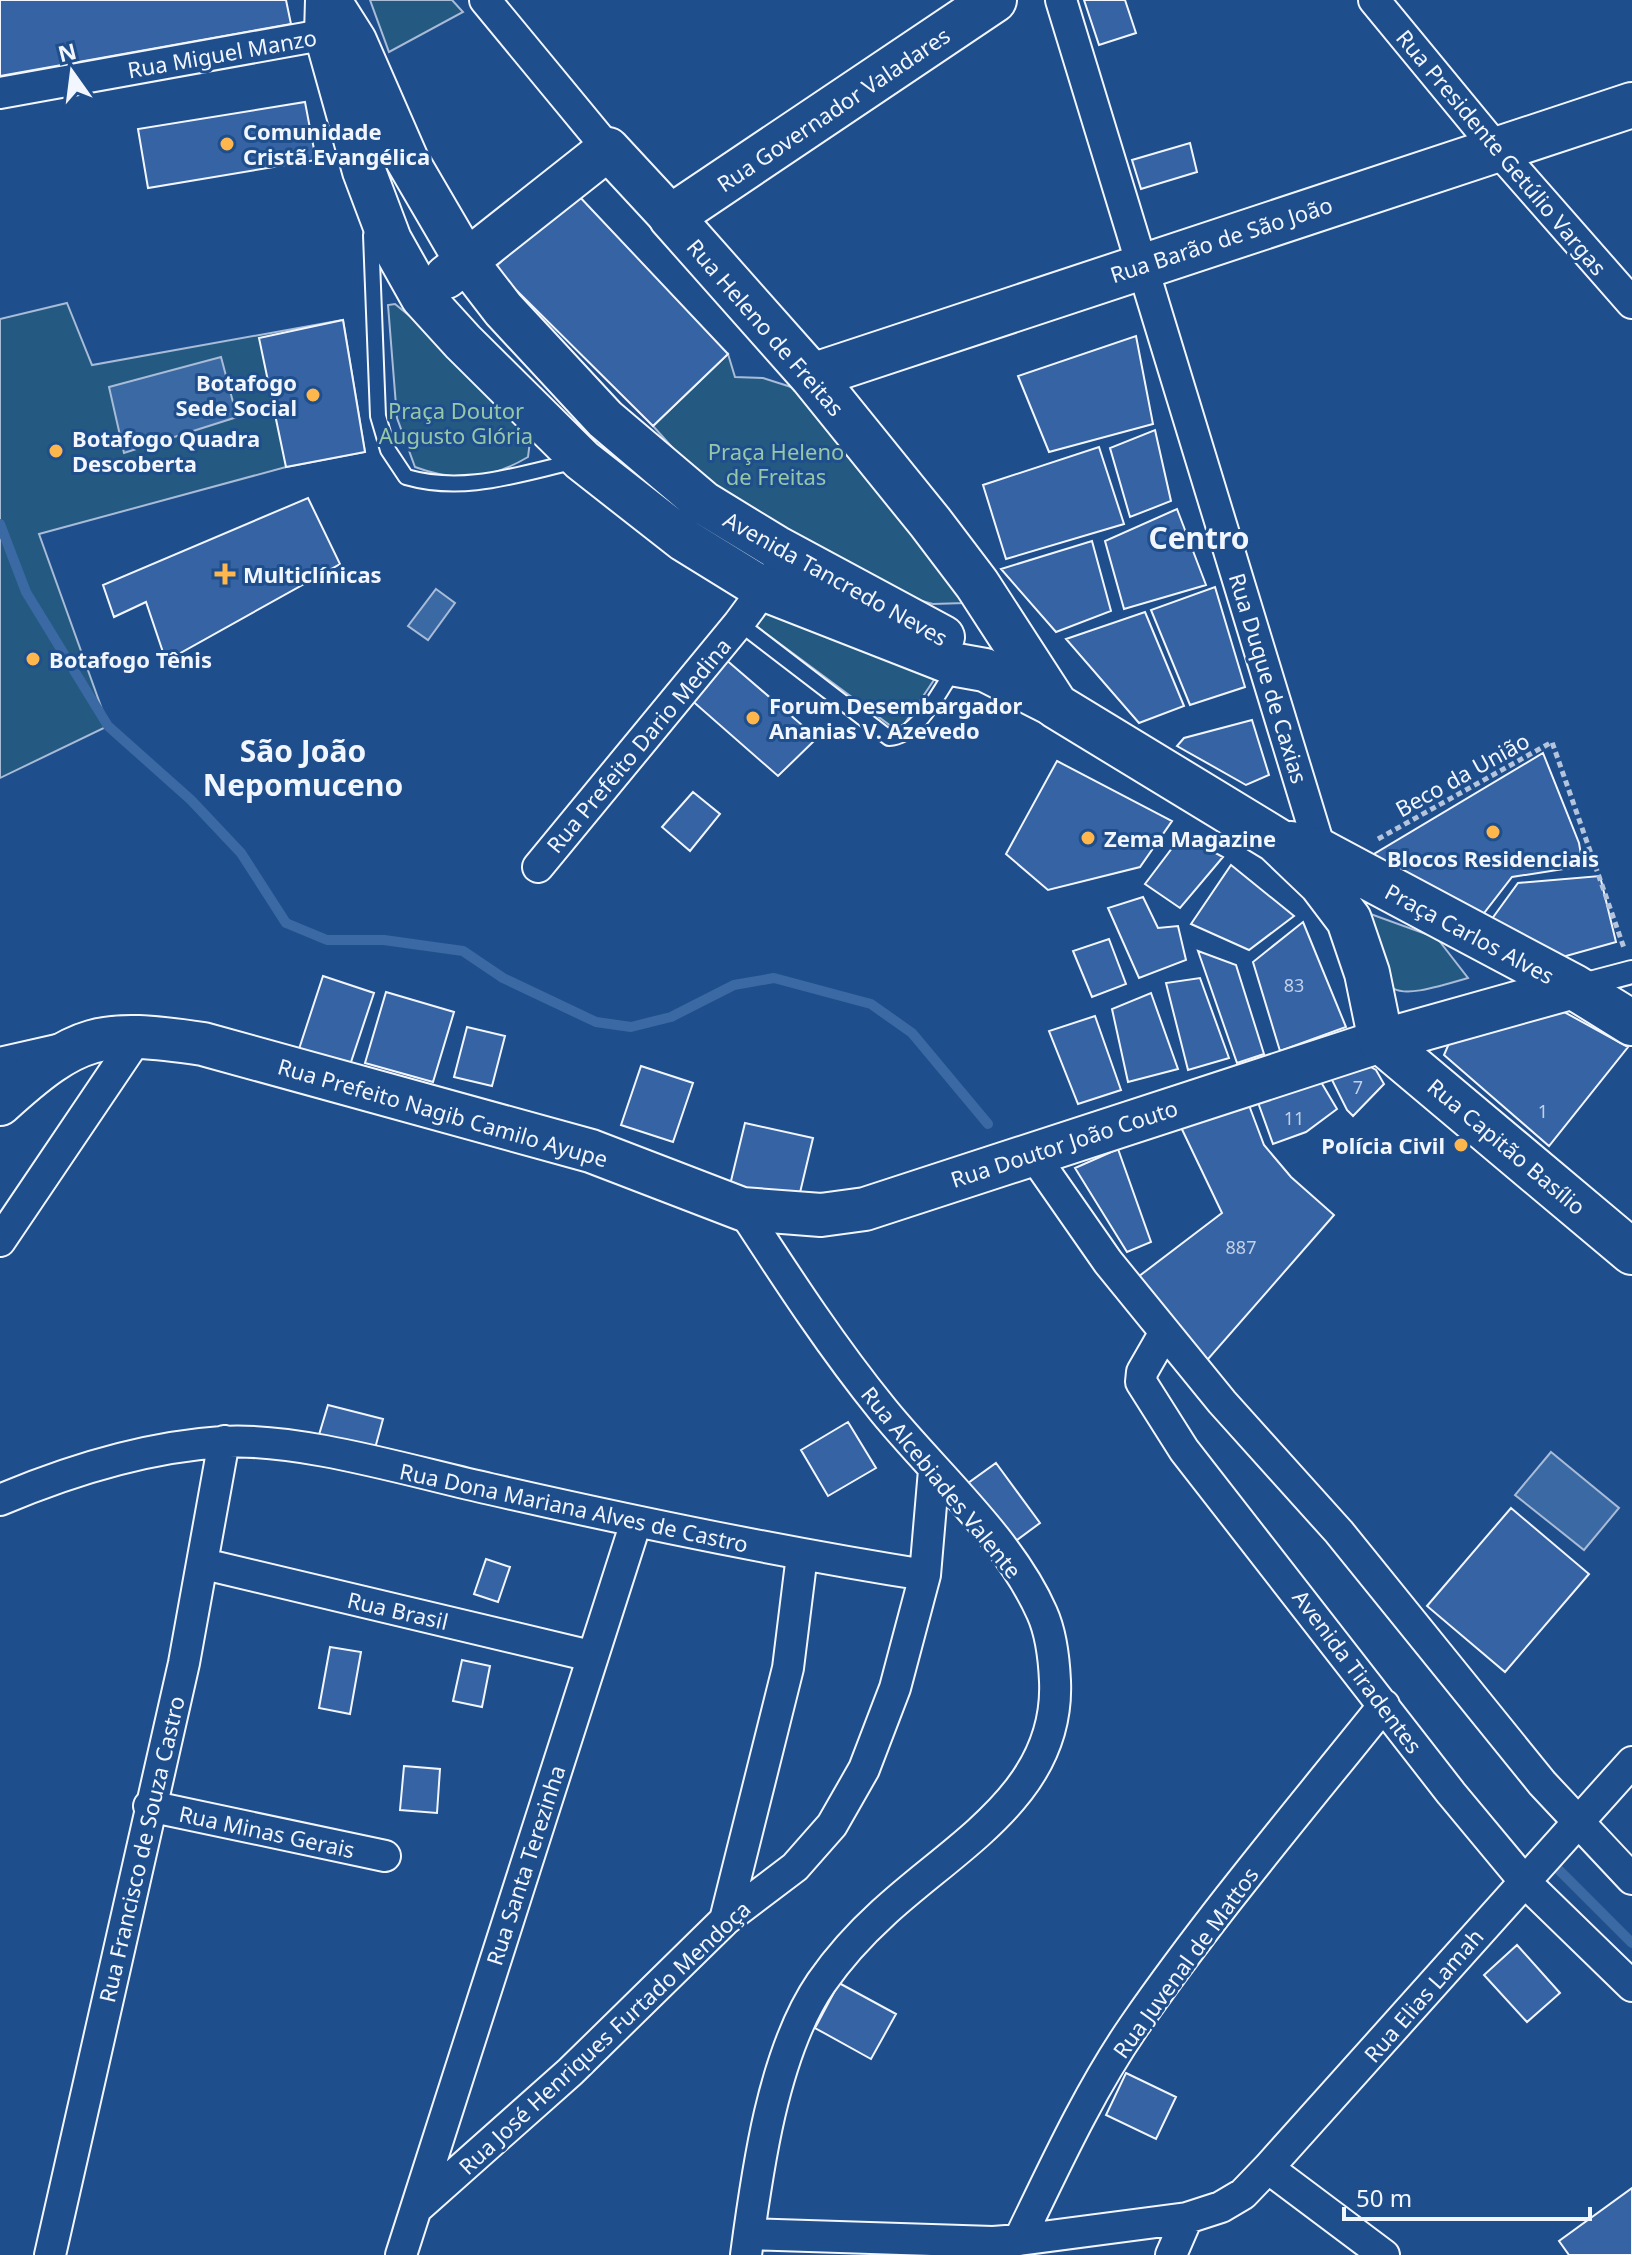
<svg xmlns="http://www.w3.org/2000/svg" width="1632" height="2255" font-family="'Noto Sans',sans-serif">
<rect width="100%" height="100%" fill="#1f4e8c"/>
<path fill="#245a82" stroke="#a8bbd7" stroke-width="2" d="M370,0H452L463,12L389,52Z
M67,303L92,365L343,320L365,452L286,467L39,534L108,726L0,778V319Z
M395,304L533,417L528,457C489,480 458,483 415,467L397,418L388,305Z
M728,354L735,377L763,378L791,387L834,425L964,603L933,604L846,580L734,516L653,426Z
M776,601L944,665L899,732L748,620Z
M1365,912L1437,938L1468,978C1380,1004 1385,998 1365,912Z"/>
<path fill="#3b69a3" stroke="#a8bbd7" stroke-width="2" d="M221,357L237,417L124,453L109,387Z
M436,589L455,603L428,640L408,626Z
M1551,1452L1619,1508L1584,1550L1515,1495Z"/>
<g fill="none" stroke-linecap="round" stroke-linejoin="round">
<path stroke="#3b69a3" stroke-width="10" d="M0,524L26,592L108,726L191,800L241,853L286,923L327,940H384L463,951L503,978L596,1022L631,1027L671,1017L734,985L774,978L871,1004L912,1033L988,1124
M1552,1863L1632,1943"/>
</g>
<path fill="#3563a3" stroke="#f2f6ff" stroke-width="2" d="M0,0H286L291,24L0,76Z
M1084,0H1125L1136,33L1099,45Z
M305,102L316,160L148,188L138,129Z
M1190,143L1197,172L1141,189L1132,160Z
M577,194L728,354L653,426L494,268Z
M343,320L365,452L286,467L259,338Z
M1136,336L1153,424L1049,452L1018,376Z
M1155,430L1171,501L1130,517L1110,448Z
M1099,447L1124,524L1006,559L983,485Z
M308,498L340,564L166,661L146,602L114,617L103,585Z
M1177,509L1206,585L1124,609L1105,541Z
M1092,541L1111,611L1056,632L1001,569Z
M1215,587L1245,687L1190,705L1151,610Z
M1145,612L1184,706L1139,723L1066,639Z
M724,658L817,738L778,776L689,698Z
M1252,720L1269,775L1246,785L1177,746L1184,738Z
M1543,753L1579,843L1583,866L1512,877L1481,917L1364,860Z
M1057,761L1172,821L1140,867L1048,890L1006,854Z
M693,792L720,814L690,851L662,827Z
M1182,835L1223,857L1180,908L1145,884Z
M1231,865L1294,916L1249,950L1191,924Z
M1600,876L1616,942L1559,958L1486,927L1518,883Z
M1143,897L1158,928L1178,926L1186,960L1139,978L1108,908Z
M1303,922L1346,1027L1280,1051L1253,962Z
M1109,939L1126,984L1092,997L1073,951Z
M1198,951L1236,965L1264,1054L1237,1063Z
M323,976L374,993L350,1065L299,1049Z
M1200,978L1229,1058L1188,1070L1166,983Z
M386,992L454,1012L433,1082L365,1063Z
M1151,993L1178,1069L1128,1082L1112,1009Z
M1555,1007L1628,1047L1549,1146L1444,1055L1453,1034Z
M1095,1016L1121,1090L1078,1104L1049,1031Z
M467,1027L505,1036L492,1086L454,1077Z
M1364,1063L1376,1070L1384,1084L1353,1116L1347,1110L1328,1072Z
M641,1066L693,1083L673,1142L621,1125Z
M1318,1077L1337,1109L1306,1132L1273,1144L1256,1097Z
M1247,1100L1264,1145L1291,1177L1334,1215L1202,1366L1134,1280L1222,1213L1178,1121Z
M745,1123L813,1138L798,1201L730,1185Z
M1118,1149L1151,1242L1127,1252L1075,1168Z
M328,1405L383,1419L374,1452L318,1438Z
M848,1422L876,1468L828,1496L801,1450Z
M996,1463L1040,1523L1009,1546L964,1486Z
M1511,1508L1589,1574L1505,1672L1427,1606Z
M486,1559L510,1567L498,1602L474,1594Z
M330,1647L361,1652L350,1714L319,1708Z
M462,1660L490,1666L482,1707L453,1701Z
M404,1766L440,1769L437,1813L400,1810Z
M1517,1945L1560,1993L1527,2022L1484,1975Z
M839,1983L896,2014L871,2059L815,2028Z
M1126,2073L1176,2097L1156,2139L1106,2115Z
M1632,2188V2255H1569L1559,2241Z"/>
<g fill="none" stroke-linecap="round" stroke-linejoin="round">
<g stroke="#f2f6ff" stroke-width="18">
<path id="service" d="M371,235L378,416L388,450L406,477C465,494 518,474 577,461
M739,623L889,738C918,737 940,690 955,668"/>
</g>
<g stroke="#f2f6ff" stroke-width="26">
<path id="pedestrian" d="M1575,987L1632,972"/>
</g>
<g stroke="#f2f6ff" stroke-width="34">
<path id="minor" d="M485,0L608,149
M1061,0L1321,852
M1374,0L1496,148L1632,303
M0,93L344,31
M538,867L739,623L790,554
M0,1063L61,1049
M1032,1153L1108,1262L1222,1402L1339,1532L1542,1783L1632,1879
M742,1209C787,1278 831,1346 883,1410C934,1473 1009,1538 1042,1613C1051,1633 1054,1658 1055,1681C1060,1793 955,1846 883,1913C860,1934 839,1957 821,1983C773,2053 757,2172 746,2255
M0,1241L139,1035
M1165,1332L1142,1372L1141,1382L1184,1450L1451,1793L1525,1882L1632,1986
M0,1500C71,1470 145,1447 222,1442C299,1437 413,1472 490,1489C635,1522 779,1552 925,1575
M204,1564L591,1656
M149,1806L385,1856
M725,1920L788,1668L802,1555
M1268,2168L1384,2255
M417,2208L570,2072L725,1920L795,1867L832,1825L864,1769L895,1688L925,1575L934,1470
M749,2234L993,2242L1019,2240L1187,2218L1221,2207L1243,2194L1268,2168L1632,1762
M1019,2240C1054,2168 1088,2093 1134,2026C1211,1915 1299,1811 1384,1705
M50,2255L184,1663L224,1441
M401,2255L636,1522
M1171,2255L1187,2218"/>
</g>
<g stroke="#f2f6ff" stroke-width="46">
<path id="secondary" d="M327,0L326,35L364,171L390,240L422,297L463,342L582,460L684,540L765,590L957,665L985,670L1056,706
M336,11L355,41L407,160L466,261L503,309L605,419L704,503L776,547L943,637
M446,277L608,149L671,217
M0,1104C78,1033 100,1029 203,1044L591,1151L742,1209L821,1215L865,1209L1381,1041L1574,987"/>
</g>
<g stroke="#f2f6ff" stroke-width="48">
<path id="primary" d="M994,0L671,217L812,376L930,522L977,584L1056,706L1276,840L1321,883L1349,920L1367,973L1381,1041L1632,1252
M812,376L1632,105
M1291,844L1321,852L1349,867L1574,987L1632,1023"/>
</g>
<path stroke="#b3c4dc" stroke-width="5" stroke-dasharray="6 4" stroke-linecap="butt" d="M1378,839L1552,742L1624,948"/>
<use href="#service" stroke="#1f4e8c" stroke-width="14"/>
<use href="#pedestrian" stroke="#1f4e8c" stroke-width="22"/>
<use href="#minor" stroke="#1f4e8c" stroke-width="30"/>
<use href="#secondary" stroke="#1f4e8c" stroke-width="42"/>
<use href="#primary" stroke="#1f4e8c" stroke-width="44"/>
</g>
<g fill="#ffb74d" stroke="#1f4e8c" stroke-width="3">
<circle cx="227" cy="144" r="8"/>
<circle cx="313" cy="395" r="8"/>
<circle cx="56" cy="451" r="8"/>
<path d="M221 562h8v8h8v8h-8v8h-8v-8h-8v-8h8z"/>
<circle cx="33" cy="659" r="8"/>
<circle cx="753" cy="718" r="8"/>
<circle cx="1493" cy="832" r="8"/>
<circle cx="1088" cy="838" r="8"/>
<circle cx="1461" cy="1145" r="8"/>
</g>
<g text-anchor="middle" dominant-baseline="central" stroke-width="6" stroke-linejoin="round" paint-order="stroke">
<g font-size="18" fill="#c3d1e8">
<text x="1294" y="985">83</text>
<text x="1358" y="1087">7</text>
<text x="1543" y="1111">1</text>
<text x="1294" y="1118">11</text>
<text x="1241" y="1247">887</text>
</g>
<g font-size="22" fill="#f2f6ff" stroke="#1f4e8c">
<text transform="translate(222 53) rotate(-10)">Rua Miguel Manzo</text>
<text transform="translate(833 109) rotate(-34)">Rua Governador Valadares</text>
<text transform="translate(1502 152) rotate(50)">Rua Presidente Getúlio Vargas</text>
<text transform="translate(1221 239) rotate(-18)">Rua Barão de São João</text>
<text transform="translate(766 327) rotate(49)">Rua Heleno de Freitas</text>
<text transform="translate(836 578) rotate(29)">Avenida Tancredo Neves</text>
<text transform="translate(1269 678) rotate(73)">Rua Duque de Caxias</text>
<text transform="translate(638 745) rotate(-50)">Rua Prefeito Dario Medina</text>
<text transform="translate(1462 774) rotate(-29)">Beco da União</text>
<text transform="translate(1470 933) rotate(28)">Praça Carlos Alves</text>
<text transform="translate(443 1112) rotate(16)">Rua Prefeito Nagib Camilo Ayupe</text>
<text transform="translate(1064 1143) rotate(-18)">Rua Doutor João Couto</text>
<text transform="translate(1507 1146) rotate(40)">Rua Capitão Basílio</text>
<text transform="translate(942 1482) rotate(51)">Rua Alcebiades Valente</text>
<text transform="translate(574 1507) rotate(12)">Rua Dona Mariana Alves de Castro</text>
<text transform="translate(398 1610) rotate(13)">Rua Brasil</text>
<text transform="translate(1358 1671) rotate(53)">Avenida Tiradentes</text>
<text transform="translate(267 1831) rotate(12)">Rua Minas Gerais</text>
<text transform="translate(141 1849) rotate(-77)">Rua Francisco de Souza Castro</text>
<text transform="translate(525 1865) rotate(-72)">Rua Santa Terezinha</text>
<text transform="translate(1185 1962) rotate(-54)">Rua Juvenal de Mattos</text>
<text transform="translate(1423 1995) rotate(-49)">Rua Elias Lamah</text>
<text transform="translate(604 2037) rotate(-43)">Rua José Henriques Furtado Mendoça</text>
</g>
<g font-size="22" font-weight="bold" fill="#f2f6ff" stroke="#1f4e8c" text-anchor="start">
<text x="243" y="131">Comunidade<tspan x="243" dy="25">Cristã Evangélica</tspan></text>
<text x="297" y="382" text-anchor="end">Botafogo<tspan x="297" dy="25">Sede Social</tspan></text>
<text x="72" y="438">Botafogo Quadra<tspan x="72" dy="25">Descoberta</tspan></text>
<text x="243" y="574">Multiclínicas</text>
<text x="49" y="659">Botafogo Tênis</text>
<text x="769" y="705">Forum Desembargador<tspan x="769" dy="25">Ananias V. Azevedo</tspan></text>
<text x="1104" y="838">Zema Magazine</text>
<text x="1493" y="858" text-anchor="middle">Blocos Residenciais</text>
<text x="1445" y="1145" text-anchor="end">Polícia Civil</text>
</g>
<g font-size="22" fill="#97c8a6" stroke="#1f4e8c">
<text x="456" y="410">Praça Doutor<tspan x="456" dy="25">Augusto Glória</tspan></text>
<text x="776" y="451">Praça Heleno<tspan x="776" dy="25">de Freitas</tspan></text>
</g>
<g font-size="30" font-weight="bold" fill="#f2f6ff" stroke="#1f4e8c">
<text x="1199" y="537">Centro</text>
<text x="303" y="750">São João<tspan x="303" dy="34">Nepomuceno</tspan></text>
</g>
</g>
<g transform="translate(72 72) rotate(346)" stroke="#1f4e8c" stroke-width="6" paint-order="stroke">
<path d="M0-6L14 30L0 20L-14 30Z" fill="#f2f6ff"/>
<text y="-12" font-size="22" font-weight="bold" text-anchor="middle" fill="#f2f6ff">N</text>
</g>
<path d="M1344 2207v12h246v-12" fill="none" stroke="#f2f6ff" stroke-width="4"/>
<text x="1356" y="2207" font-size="24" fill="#f2f6ff" stroke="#1f4e8c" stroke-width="6" paint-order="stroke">50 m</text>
</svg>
